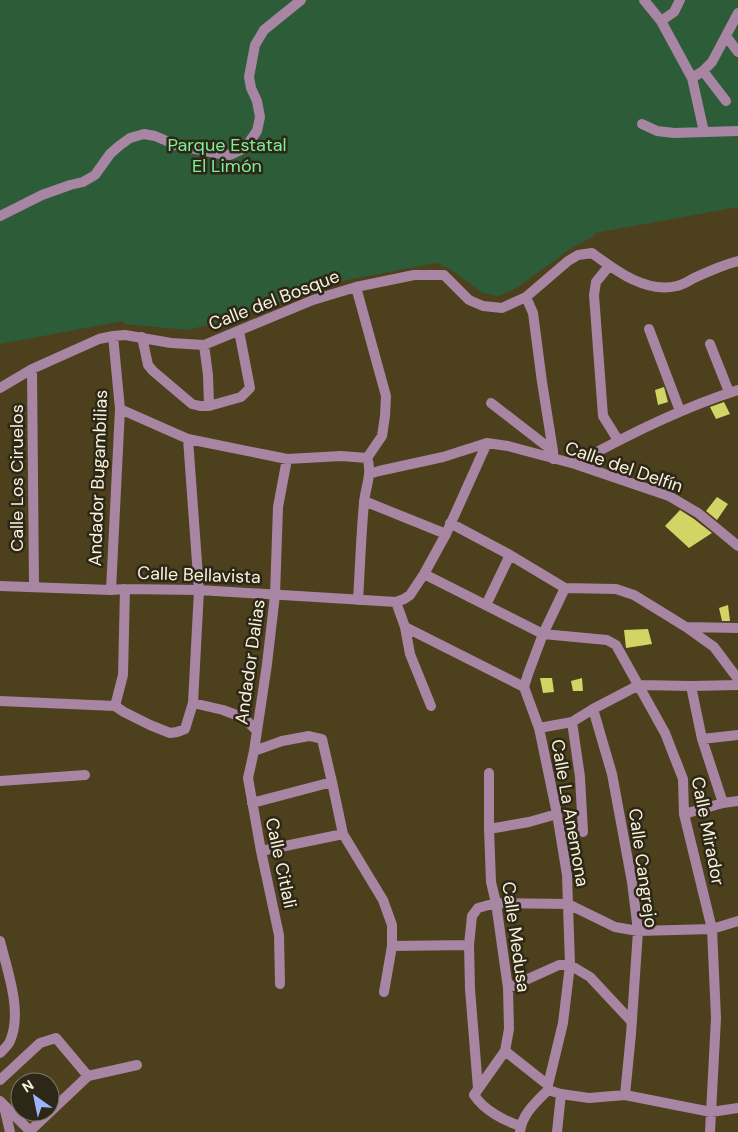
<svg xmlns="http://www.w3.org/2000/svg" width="738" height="1132" font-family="'DM Sans',sans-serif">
<rect width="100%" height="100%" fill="#4d401c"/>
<path fill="#2c5d38" d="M0,0H738V207L595,233L594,236L570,249L518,287L499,296L483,293L448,268L436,263L347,280L219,322L188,330L124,324L123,321L0,344Z"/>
<path fill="#d3d466" d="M664,387L668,402L658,405L655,390Z
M724,402L730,414L716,419L710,407Z
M717,497L728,504L717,520L706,511Z
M680,510L694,519L712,533L689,548L665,526Z
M728,605L730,621H722L719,608Z
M648,629L652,644L626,648L624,630Z
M540,678H552L554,692L543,693Z
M582,678L583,691H573L571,681Z"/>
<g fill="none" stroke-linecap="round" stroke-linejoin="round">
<path stroke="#a785a3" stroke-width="10" d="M644,0L661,21L692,78L704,132
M661,21L674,12L680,0
M726,36L738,52
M703,71L726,101
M692,78L703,71L712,62L738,13
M642,124L657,131L674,133L738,131
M0,216L42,195L70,185L83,182L95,175L110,154L119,146L130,138L144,134L155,136L176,145L220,154L230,155L245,148L257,131L260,117L257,101L251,88L249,77L255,45L264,30L301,0
M609,266L596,282L594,295L603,416L618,440
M356,287L386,396L385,416L382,436L367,458
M526,297L533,313L542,382L553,451V459
M649,329L680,411
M142,337L148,365L153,371L192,404L200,406H209L241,397L250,388L239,331
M710,344L729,392
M204,345L208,375L209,406
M32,369L34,587
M0,388L32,369L99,339L113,336L125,335L171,343L204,345L313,300L356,287L414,275H444L469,300L483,306L502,308L526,297L568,261L578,255L592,253C615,270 646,294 677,286C683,285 689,281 694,278C709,271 722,265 738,261
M491,403L553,451
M120,409L188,439L287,459L341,456L367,458C373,473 365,488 364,503C361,535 360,568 358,600
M575,464C627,435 681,408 738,390
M369,474L379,471L443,457L487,443L508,446L575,464L669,496L698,513L738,546
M364,501L446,534
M450,523L510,555L565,588L616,589L634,595L686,627L714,647L738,679
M424,574L543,634L607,640L616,645L665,733L683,779L684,814L712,929L716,1018L710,1132
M0,586L111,590L125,589L199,590L396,602L404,599L410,595L424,574L446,534L487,443
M111,590L120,409L113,336
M396,602L405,627L410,654L431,706
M486,605L510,555
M405,627L524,687
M687,627L738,628
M691,686L702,739L723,803
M0,701L115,706L124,712L150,725L170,733L177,732L185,729L193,703L199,590L188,439
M193,703L223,710L244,718L257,731
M115,706L123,675L125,589
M593,709L612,774L632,882L638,931L631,1034L625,1095
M572,722L580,777L583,832
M539,728L572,722L593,709L639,685L691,686L738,685
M702,739L738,735
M254,751L282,741L309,736L322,739L332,782L343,834L383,900L392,925V946L384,992
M489,773V829L491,882L496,903L508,988L509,1029L505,1051L474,1095C484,1110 504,1121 521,1126
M0,781L85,775
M252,803L332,782
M684,814L723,803L738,801
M489,829L529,822L557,814
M261,851L343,834
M0,941C7,970 23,1012 10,1041C8,1046 3,1050 0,1053
M392,946L469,945
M280,984L279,935L261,851L248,778L254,751L267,664L275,595L278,507L287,459
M508,988L559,965H570L590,977L632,1022
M505,1051L548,1085
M0,1080L40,1043L56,1038L88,1076
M478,1088L470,989L469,945L472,916L478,908L496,903L568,904L615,927L638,931L712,929L738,921
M548,1090L561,1094L589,1098L625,1095L711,1112L738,1108
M0,1101L31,1132
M4,1106L10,1132
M30,1131L88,1076L137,1065
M520,1132C522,1114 536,1102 548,1090V1085L563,1023L570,965L567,875L557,814L539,728L524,687L528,674L543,634L565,588
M557,1132L561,1094"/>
</g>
<g text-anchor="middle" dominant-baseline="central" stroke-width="5" stroke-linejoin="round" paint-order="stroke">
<g font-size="18" fill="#7cf198" stroke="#2d2718">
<text x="227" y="145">Parque Estatal<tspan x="227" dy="21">El Limón</tspan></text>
</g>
<g font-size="18" fill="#f9f2dd" stroke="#2d2718">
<text transform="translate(274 300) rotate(-21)">Calle del Bosque</text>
<text transform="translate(624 467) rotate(19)">Calle del Delfín</text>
<text transform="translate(17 478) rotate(-90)">Calle Los Ciruelos</text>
<text transform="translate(98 478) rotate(-88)">Andador Bugambilias</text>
<text transform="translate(199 575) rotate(2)">Calle Bellavista</text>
<text transform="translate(250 662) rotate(-82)">Andador Dalias</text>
<text transform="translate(570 813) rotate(80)">Calle La Anemona</text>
<text transform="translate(708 831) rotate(79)">Calle Mirador</text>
<text transform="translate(281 863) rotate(78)">Calle Citlali</text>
<text transform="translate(643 868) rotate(82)">Calle Cangrejo</text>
<text transform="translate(516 937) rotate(82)">Calle Medusa</text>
</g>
</g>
<g transform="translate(35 1097) rotate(327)"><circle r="24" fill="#2d2718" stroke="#7f7867"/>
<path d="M0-4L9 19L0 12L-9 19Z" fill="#9cb4fd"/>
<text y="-8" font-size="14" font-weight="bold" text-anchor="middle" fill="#f9f2dd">N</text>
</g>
</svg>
